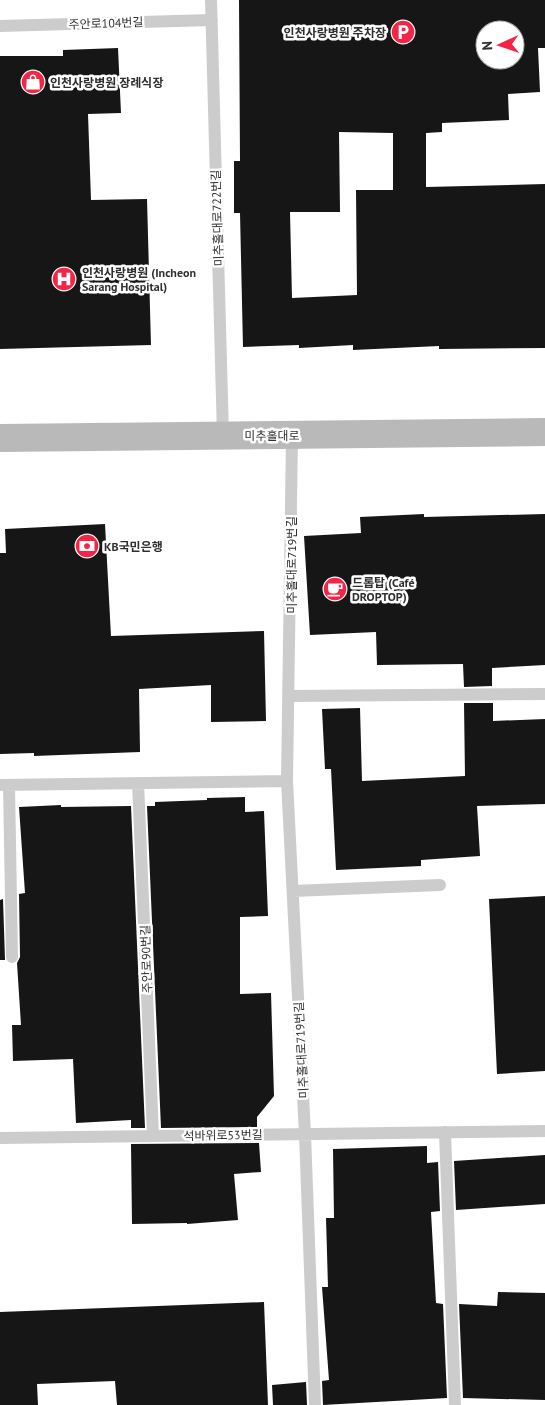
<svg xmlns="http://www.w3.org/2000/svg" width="545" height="1405" font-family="'PT Sans','Noto Sans KR',sans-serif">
<rect width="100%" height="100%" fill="#fff"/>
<path fill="#161616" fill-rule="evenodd" d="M239,0H545V48H538L540,92L508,94L509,120L442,123V132L426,133V187L545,184V348L439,349V346L353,350V345L299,348V345L243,347L240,213H234V161H240ZM485,30H515V60H485ZM339,132L393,133V190H356L357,295L292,298L290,212H340Z
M118,48L121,113L88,114L91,200L147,199L151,345L0,349V56H63V50Z
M424,514V517L545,514V665L492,668V686L464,687L463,664L377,665L376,632L310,635L304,536L361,533L360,517Z
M105,524L111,636L264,631L266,721L211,722V685L139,689L140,752L34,756V753L0,754V553H6L5,529Z
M464,703H493V721L545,719V804L477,806L480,856L421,860V866L336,870L331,769H325L322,709L360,708L362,781L465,776Z
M245,797V812L264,811L268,916L240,917V994L271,993L274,1096L257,1117V1127L161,1128L147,806H155V802L207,800V798Z
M61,805V807L131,806L145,1128H131V1120L76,1123L73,1059L13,1061L12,1025H21L17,963L20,957L19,894L25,893L19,807Z
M545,896V1071L497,1074L489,899Z
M3,899L5,960H0V900Z
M259,1143L261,1172L234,1174L238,1220L187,1224V1223L132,1224L131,1144Z
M427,1146V1163L438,1162L440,1211L431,1212L436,1303L443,1304L447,1398L323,1405L322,1381L329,1380L322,1287H328L326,1218H334L333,1149Z
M545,1155V1204L456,1210L454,1161Z
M498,1292L545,1293V1400L463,1398L459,1304L497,1306Z
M264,1302L268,1405H117L115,1381L37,1384L38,1405H0V1312Z
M306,1382L307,1405H273L272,1385Z"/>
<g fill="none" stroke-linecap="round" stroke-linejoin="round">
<path stroke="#ccc" stroke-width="12" d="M211,0L223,435
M0,26L212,20
M292,435L287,781L305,1134L315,1405
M290,696L545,694
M138,783L153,1135
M0,785L287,781
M9,785L12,957
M293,891L440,885
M445,1132L455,1405
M0,1138L545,1131"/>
<path stroke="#b9b9b9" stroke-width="28" d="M0,438L545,432"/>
</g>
<defs>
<g id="parking-disc" transform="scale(1.25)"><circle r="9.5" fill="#f42446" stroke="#fff"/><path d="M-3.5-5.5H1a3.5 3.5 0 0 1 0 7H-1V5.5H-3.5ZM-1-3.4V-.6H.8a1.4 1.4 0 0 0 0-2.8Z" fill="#fff"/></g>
<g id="shop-disc" transform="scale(1.25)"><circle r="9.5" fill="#f42446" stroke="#fff"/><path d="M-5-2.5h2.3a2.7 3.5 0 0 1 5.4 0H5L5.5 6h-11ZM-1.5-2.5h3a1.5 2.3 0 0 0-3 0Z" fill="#fff"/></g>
<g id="hospital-disc" transform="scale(1.25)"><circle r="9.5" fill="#f42446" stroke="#fff"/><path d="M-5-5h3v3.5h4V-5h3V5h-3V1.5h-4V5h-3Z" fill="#fff"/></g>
<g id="bank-disc" transform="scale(1.25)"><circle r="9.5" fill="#f42446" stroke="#fff"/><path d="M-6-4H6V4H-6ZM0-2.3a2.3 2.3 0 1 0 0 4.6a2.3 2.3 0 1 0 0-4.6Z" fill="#fff"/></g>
<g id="cafe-disc" transform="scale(1.25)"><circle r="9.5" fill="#f42446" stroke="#fff"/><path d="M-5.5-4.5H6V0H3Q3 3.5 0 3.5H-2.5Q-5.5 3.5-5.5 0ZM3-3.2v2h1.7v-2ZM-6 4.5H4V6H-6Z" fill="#fff"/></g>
</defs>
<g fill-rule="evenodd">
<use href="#parking-disc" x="403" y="32"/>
<use href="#shop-disc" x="33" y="82"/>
<use href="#hospital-disc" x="64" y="279"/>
<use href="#bank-disc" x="87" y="546"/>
<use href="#cafe-disc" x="335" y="589"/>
</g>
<g text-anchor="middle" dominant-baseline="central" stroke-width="5" stroke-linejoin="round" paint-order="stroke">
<g font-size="12" fill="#2f2f2f" stroke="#fff">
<text transform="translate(106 23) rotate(-2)">주안로104번길</text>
<text transform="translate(217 218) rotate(-92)">미추홀대로722번길</text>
<text x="272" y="435">미추홀대로</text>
<text transform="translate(291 565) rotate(-90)">미추홀대로719번길</text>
<text transform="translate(146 959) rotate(-92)">주안로90번길</text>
<text transform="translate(301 1050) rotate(-93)">미추홀대로719번길</text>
<text transform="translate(223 1135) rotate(-1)">석바위로53번길</text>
</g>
<g font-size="12" font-weight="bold" fill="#2f2f2f" stroke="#fff" text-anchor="start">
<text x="386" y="32" text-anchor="end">인천사랑병원 주차장</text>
<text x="50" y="82">인천사랑병원 장례식장</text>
<text x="82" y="272">인천사랑병원 (Incheon<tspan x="82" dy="14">Sarang Hospital)</tspan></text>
<text x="104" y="546">KB국민은행</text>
<text x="352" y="582">드롭탑 (Café<tspan x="352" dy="14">DROPTOP)</tspan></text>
</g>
</g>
<g transform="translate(500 45) rotate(267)"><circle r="24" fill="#ffffff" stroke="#acacac"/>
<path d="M0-4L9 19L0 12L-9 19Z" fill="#f42446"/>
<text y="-8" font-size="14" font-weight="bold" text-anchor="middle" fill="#2f2f2f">N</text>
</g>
</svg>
